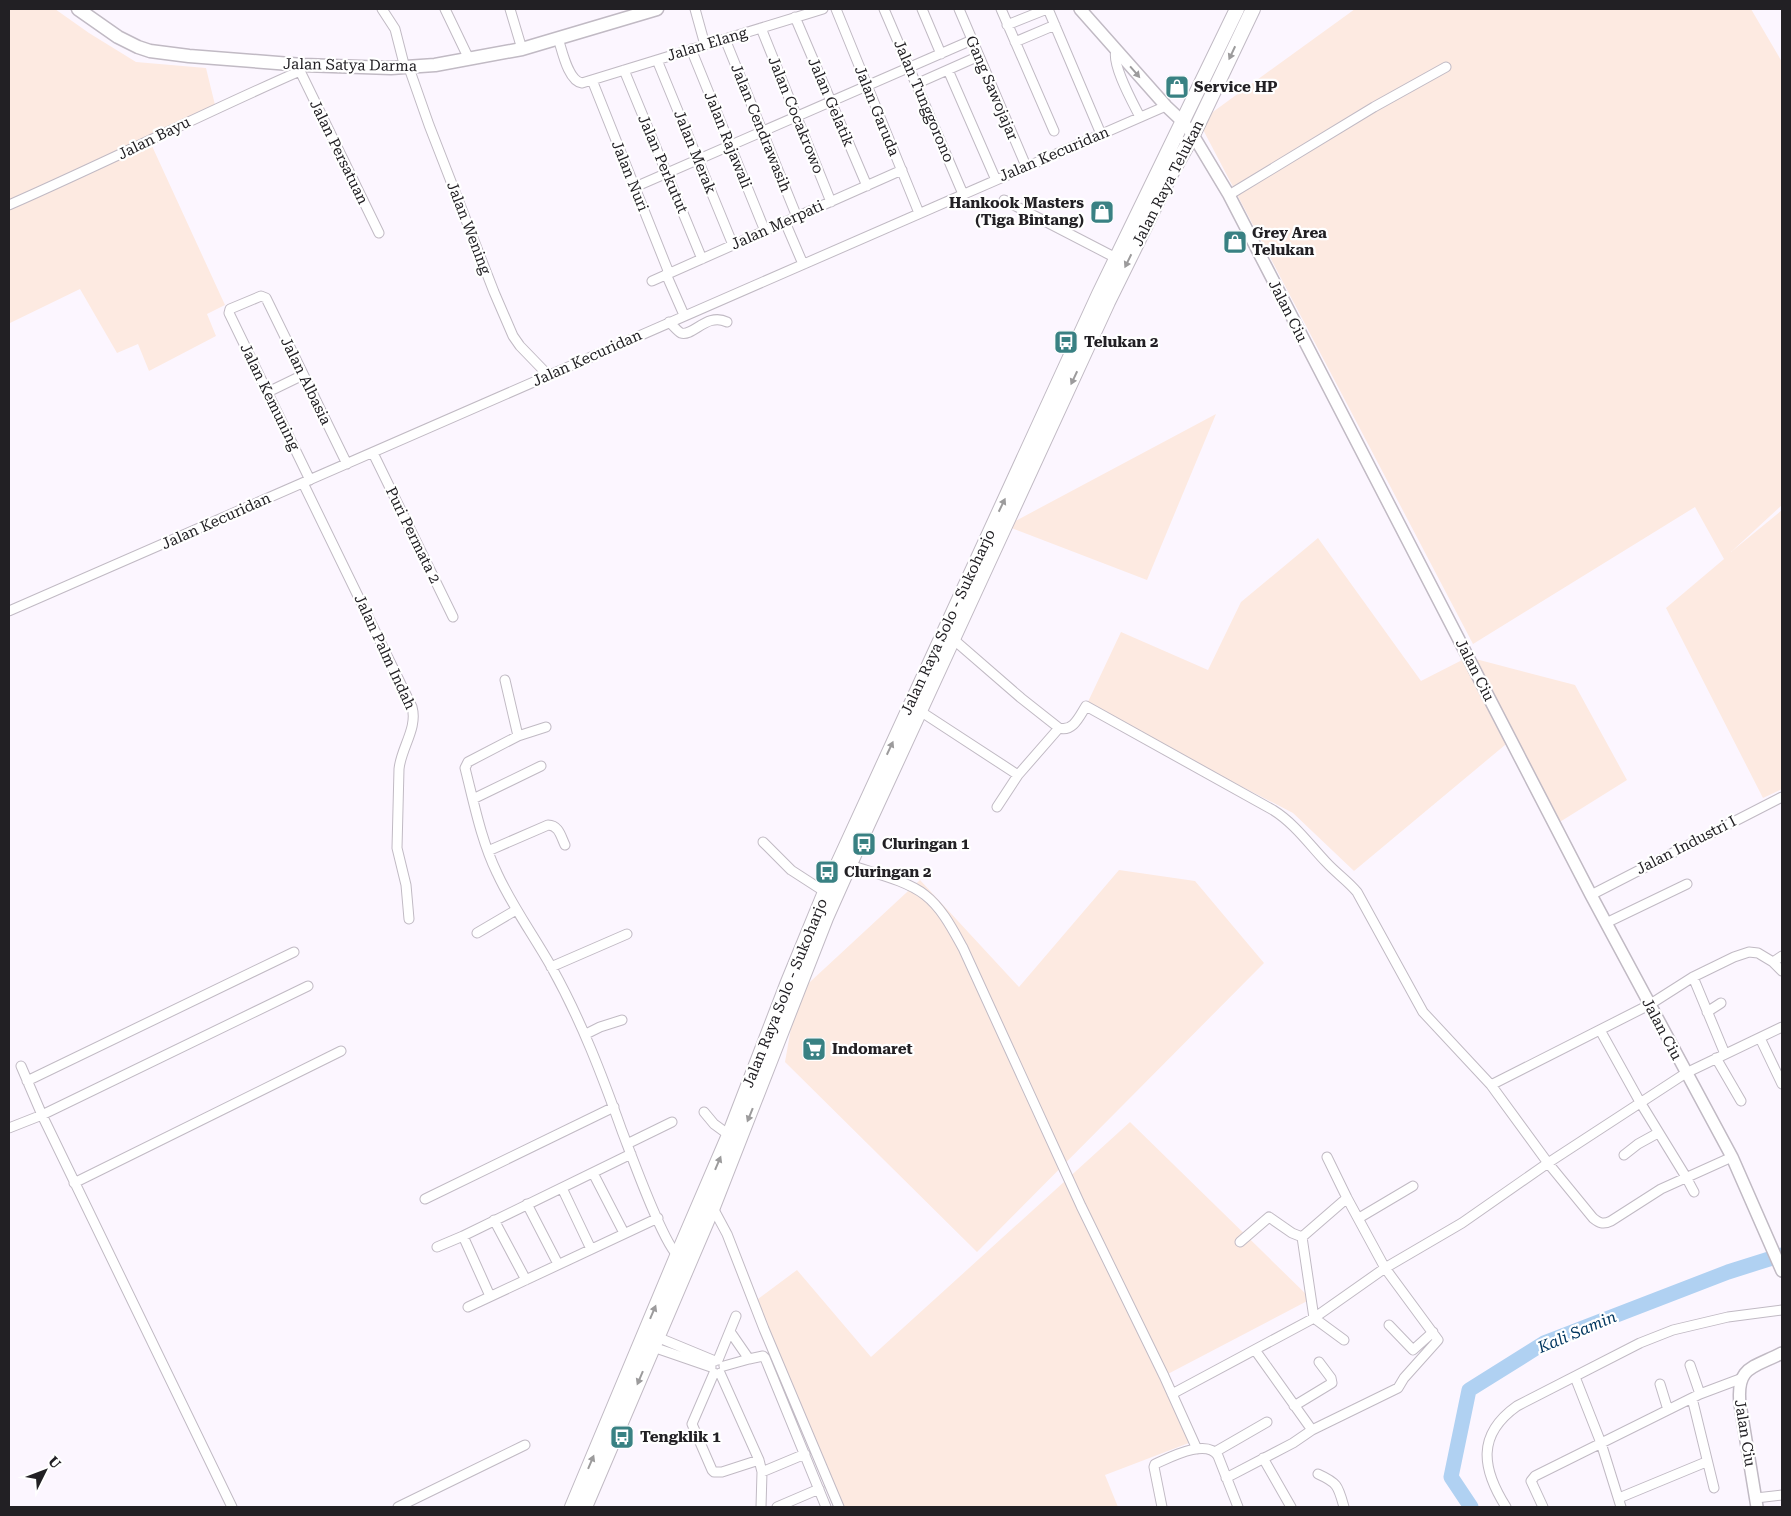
<svg xmlns="http://www.w3.org/2000/svg" width="1791" height="1516" font-family="'Roboto Serif',serif">
<rect width="100%" height="100%" fill="#fcf6ff"/>
<path fill="#fdeae1" d="M9,9H55L89,33L136,62L206,68L216,109L152,146L225,305L207,314L216,336L149,371L138,344L117,353L80,289L10,323L9,320Z
M1355,9H1751L1782,62V505L1731,552L1782,510V789L1763,798L1666,608L1724,559L1695,507L1473,644L1199,122Z
M1216,414L1147,580L1006,526Z
M1318,538L1421,681L1468,657L1575,685L1627,780L1555,825L1511,740L1354,871L1293,813L1086,706L1121,632L1208,670L1241,602Z
M1119,870L1195,881L1264,963L977,1252L785,1062L797,994L920,880L1019,987Z
M1130,1122L1311,1299L1164,1376L1194,1441L1105,1475L1118,1507H838L754,1302L797,1270L871,1357Z"/>
<g fill="none" stroke-linecap="round" stroke-linejoin="round">
<path stroke="#b0d1f2" stroke-width="15" d="M1471,1507L1451,1477L1469,1390L1544,1343L1728,1272L1782,1255"/>
<g stroke="#c1bac4" stroke-width="11">
<path id="minor" d="M382,9L395,29L405,68
M445,9L469,59
M510,9L522,49
M695,9L705,45
M836,9L919,213
M884,9L963,194
M922,9L941,54
M959,9L1026,166
M1001,9L1054,131
M1048,9L1101,134
M795,17L867,186
M1007,25L1047,9
M761,28L831,202
M558,38C562,50 568,81 582,83L823,9
M725,39L797,217
M1015,42L1055,25
M691,49L765,231
M1116,50C1111,64 1133,103 1140,117
M657,60L733,245
M409,68L429,125L494,292L513,336L520,346L549,376
M624,70L702,259
M948,70L996,180
M300,71L379,233
M592,80L669,273
M916,84L979,56
M635,187L972,40
M1229,195L1374,107L1446,67
M1004,200L1116,258
M9,205C107,162 202,114 300,71
M785,222L803,264
M666,274L684,315
M652,281L902,170
M669,322C673,325 677,331 681,333C693,337 707,312 727,322
M268,392L303,375
M373,453L453,617
M310,480L229,313L230,309L261,296L266,298L347,464
M303,483L412,707C418,728 401,748 399,769L397,848L406,885L409,919
M9,611L1166,106
M953,639L1021,698L1059,728C1073,732 1079,717 1086,706L1273,810C1294,823 1309,844 1326,862C1336,873 1348,881 1357,892L1423,1012L1491,1085L1548,1163L1593,1218C1599,1223 1603,1225 1611,1221L1661,1189L1732,1157
M505,680L518,736
M920,711L1018,775
M546,727L518,736L468,762L465,768C474,803 481,840 497,873C512,906 534,936 552,968C581,1020 602,1075 622,1131C631,1154 664,1247 680,1258
M473,799L541,766
M997,807L1018,775L1059,728
M763,842L791,870L825,892
M488,851L548,825C559,825 561,837 565,845
M850,865C873,873 906,880 925,895C942,908 953,930 963,948L1081,1206L1164,1376L1197,1449
M1591,895L1782,797
M1606,923L1687,884
M477,933L516,910
M1773,962L1782,956
M551,967L627,934
M1693,977L1725,1054
M1707,1012L1721,1003
M1600,1030L1640,1102L1686,1177L1694,1192
M586,1034L600,1027L622,1020
M1760,1038L1782,1084
M1716,1058L1741,1101
M21,1066L42,1115L232,1507
M27,1081L294,952
M1491,1085L1649,1005L1693,977L1734,957L1749,952L1758,953L1773,962L1782,971
M704,1112L714,1124L729,1135
M9,1128L42,1115L308,986
M627,1144L672,1122
M1624,1155L1638,1144L1658,1133
M593,1173L624,1233
M74,1183L341,1051
M562,1188L591,1249
M425,1199L614,1107
M527,1204L558,1264
M712,1206L727,1234L764,1329L839,1507
M1359,1218L1413,1186
M494,1220L526,1280
M1302,1237L1314,1318L1344,1340
M1302,1237L1347,1198
M1240,1242L1269,1217L1292,1233L1302,1237
M437,1247L463,1236
M490,1296L463,1236L631,1154
M468,1307L658,1218
M1389,1325L1413,1350L1433,1332
M657,1337L715,1361
M653,1347L711,1367
M1255,1350L1312,1430
M749,1359L763,1356L765,1358L826,1507
M718,1360L736,1316
M1690,1365L1700,1394
M724,1366L749,1359L731,1333
M714,1373L692,1424L712,1470L714,1472H722L759,1460
M720,1373L759,1460L762,1472L761,1507
M1575,1377L1601,1443L1621,1507
M1660,1384L1668,1410
M1172,1394L1314,1318L1385,1268L1462,1223L1548,1163L1686,1073L1782,1027
M1692,1398L1714,1488
M1294,1406L1332,1383L1331,1378L1319,1362
M1215,1452L1267,1422
M1263,1458L1291,1507
M762,1472L805,1454
M1318,1474C1338,1483 1338,1486 1344,1507
M1226,1478L1293,1443L1312,1430L1398,1388L1404,1378L1438,1340L1385,1268L1347,1198L1327,1157
M1619,1498L1706,1462
M1756,1498L1782,1495
M398,1507L525,1445
M777,1507L819,1489
M1162,1507L1154,1467L1155,1464C1171,1457 1207,1438 1218,1456L1238,1507
M1506,1507C1482,1469 1476,1435 1517,1406L1640,1343L1673,1330L1728,1317L1782,1310
M1543,1507L1531,1481L1535,1476L1700,1394L1740,1379"/>
</g>
<g stroke="#c1bac4" stroke-width="14">
<path id="tertiary" d="M1080,9L1166,106L1183,122L1193,135L1229,195L1591,895L1732,1157L1782,1271
M1757,1507L1740,1404C1736,1366 1753,1368 1782,1353"/>
</g>
<g stroke="#c1bac4" stroke-width="15">
<path id="secondary" d="M78,9L118,37L138,47L150,51L189,56L303,65L391,68L435,65L522,49L657,9"/>
</g>
<g stroke="#c1bac4" stroke-width="16">
<path id="primary" d="M572,1507L677,1256L729,1135L788,982L825,892L1099,294L1237,9
M585,1507L713,1207L826,918L867,826L1108,302L1171,174L1193,135L1253,9"/>
</g>
<use href="#minor" stroke="#fff" stroke-width="9"/>
<use href="#tertiary" stroke="#fff" stroke-width="11"/>
<use href="#secondary" stroke="#fff" stroke-width="12"/>
<use href="#primary" stroke="#fff" stroke-width="14"/>
</g>
<defs><path id="oneway-solid" d="M-6-.8H1V-3.2L6.5 0L1 3.2V.8H-6Z" transform="scale(1.25)"/></defs>
<g fill="#9c9b9c">
<use href="#oneway-solid" transform="translate(1232 53) rotate(115)"/>
<use href="#oneway-solid" transform="translate(1135 72) rotate(49)"/>
<use href="#oneway-solid" transform="translate(1128 261) rotate(116)"/>
<use href="#oneway-solid" transform="translate(1074 378) rotate(115)"/>
<use href="#oneway-solid" transform="translate(1002 505) rotate(-64)"/>
<use href="#oneway-solid" transform="translate(890 748) rotate(-65)"/>
<use href="#oneway-solid" transform="translate(750 1115) rotate(112)"/>
<use href="#oneway-solid" transform="translate(718 1163) rotate(-67)"/>
<use href="#oneway-solid" transform="translate(653 1312) rotate(-67)"/>
<use href="#oneway-solid" transform="translate(640 1378) rotate(113)"/>
<use href="#oneway-solid" transform="translate(591 1462) rotate(-67)"/>
</g>
<defs>
<g id="shop-square" transform="scale(1.25)"><rect x="-9" y="-9" width="18" height="18" rx="4" fill="#398183" stroke="#fff"/><path d="M-5-2.5h2.3a2.7 3.5 0 0 1 5.4 0H5L5.5 6h-11ZM-1.5-2.5h3a1.5 2.3 0 0 0-3 0Z" fill="#fff"/></g>
<g id="bus-square" transform="scale(1.25)"><rect x="-9" y="-9" width="18" height="18" rx="4" fill="#398183" stroke="#fff"/><path d="M-5-6H5V4H4V6H2V4H-2V6H-4V4H-5ZM-3.5-4V0h7V-4ZM-3.5 1.2v1.5H-2V1.2ZM2 1.2v1.5H3.5V1.2Z" fill="#fff"/></g>
<g id="supermarket-square" transform="scale(1.25)"><rect x="-9" y="-9" width="18" height="18" rx="4" fill="#398183" stroke="#fff"/><path d="M-6-5.5h2.5l.6 2H6L4.5 2H-2.5L-4.4-4H-6ZM-1.5 3.2a1.3 1.3 0 1 0 .1 0ZM3 3.2a1.3 1.3 0 1 0 .1 0Z" fill="#fff"/></g>
</defs>
<g fill-rule="evenodd">
<use href="#shop-square" x="1177" y="87"/>
<use href="#shop-square" x="1102" y="212"/>
<use href="#shop-square" x="1235" y="242"/>
<use href="#bus-square" x="1066" y="342"/>
<use href="#bus-square" x="864" y="844"/>
<use href="#bus-square" x="827" y="872"/>
<use href="#supermarket-square" x="814" y="1049"/>
<use href="#bus-square" x="622" y="1437"/>
</g>
<g text-anchor="middle" dominant-baseline="central" stroke-width="4.5" stroke-linejoin="round" paint-order="stroke">
<g font-size="15" fill="#222024" stroke="#fff">
<text transform="translate(707 44) rotate(-17)">Jalan Elang</text>
<text transform="translate(350 65) rotate(1)">Jalan Satya Darma</text>
<text transform="translate(992 88) rotate(67)">Gang Sawojajar</text>
<text transform="translate(924 101) rotate(67)">Jalan Tunggorono</text>
<text transform="translate(831 102) rotate(67)">Jalan Gelatik</text>
<text transform="translate(877 111) rotate(68)">Jalan Garuda</text>
<text transform="translate(796 115) rotate(68)">Jalan Cocakrowo</text>
<text transform="translate(761 128) rotate(68)">Jalan Cendrawasih</text>
<text transform="translate(154 138) rotate(-26)">Jalan Bayu</text>
<text transform="translate(728 140) rotate(68)">Jalan Rajawali</text>
<text transform="translate(339 152) rotate(64)">Jalan Persatuan</text>
<text transform="translate(695 152) rotate(68)">Jalan Merak</text>
<text transform="translate(1054 154) rotate(-23)">Jalan Kecuridan</text>
<text transform="translate(663 164) rotate(67)">Jalan Perkutut</text>
<text transform="translate(630 176) rotate(68)">Jalan Nuri</text>
<text transform="translate(1168 183) rotate(-63)">Jalan Raya Telukan</text>
<text transform="translate(777 225) rotate(-24)">Jalan Merpati</text>
<text transform="translate(469 228) rotate(69)">Jalan Wening</text>
<text transform="translate(1288 311) rotate(63)">Jalan Ciu</text>
<text transform="translate(587 358) rotate(-24)">Jalan Kecuridan</text>
<text transform="translate(306 381) rotate(64)">Jalan Albasia</text>
<text transform="translate(270 397) rotate(64)">Jalan Kemuning</text>
<text transform="translate(216 521) rotate(-24)">Jalan Kecuridan</text>
<text transform="translate(413 535) rotate(64)">Puri Permata 2</text>
<text transform="translate(948 622) rotate(-65)">Jalan Raya Solo - Sukoharjo</text>
<text transform="translate(385 652) rotate(65)">Jalan Palm Indah</text>
<text transform="translate(1475 670) rotate(63)">Jalan Ciu</text>
<text transform="translate(1686 845) rotate(-27)">Jalan Industri I</text>
<text transform="translate(785 993) rotate(-68)">Jalan Raya Solo - Sukoharjo</text>
<text transform="translate(1662 1029) rotate(62)">Jalan Ciu</text>
<text transform="translate(1745 1433) rotate(81)">Jalan Ciu</text>
</g>
<g font-size="15" font-weight="bold" fill="#222024" stroke="#fff" text-anchor="start">
<text x="1194" y="87">Service HP</text>
<text x="1084" y="203" text-anchor="end">Hankook Masters<tspan x="1084" dy="17">(Tiga Bintang)</tspan></text>
<text x="1252" y="233">Grey Area<tspan x="1252" dy="17">Telukan</tspan></text>
<text x="1084" y="342">Telukan 2</text>
<text x="882" y="844">Cluringan 1</text>
<text x="844" y="872">Cluringan 2</text>
<text x="832" y="1049">Indomaret</text>
<text x="640" y="1437">Tengklik 1</text>
</g>
<g font-size="16" font-style="italic" fill="#023760" stroke="#fff">
<text transform="translate(1577 1332) rotate(-23)">Kali Samin</text>
</g>
</g>
<rect width="1791" height="1516" fill="none" stroke="#222024" stroke-width="20"/>
<g transform="translate(45 1471) rotate(48)" stroke="#ffffff" stroke-width="4" paint-order="stroke">
<path d="M0-4L9 19L0 12L-9 19Z" fill="#222024"/>
<text y="-8" font-size="14" font-weight="bold" text-anchor="middle" fill="#222024">U</text>
</g>
</svg>
